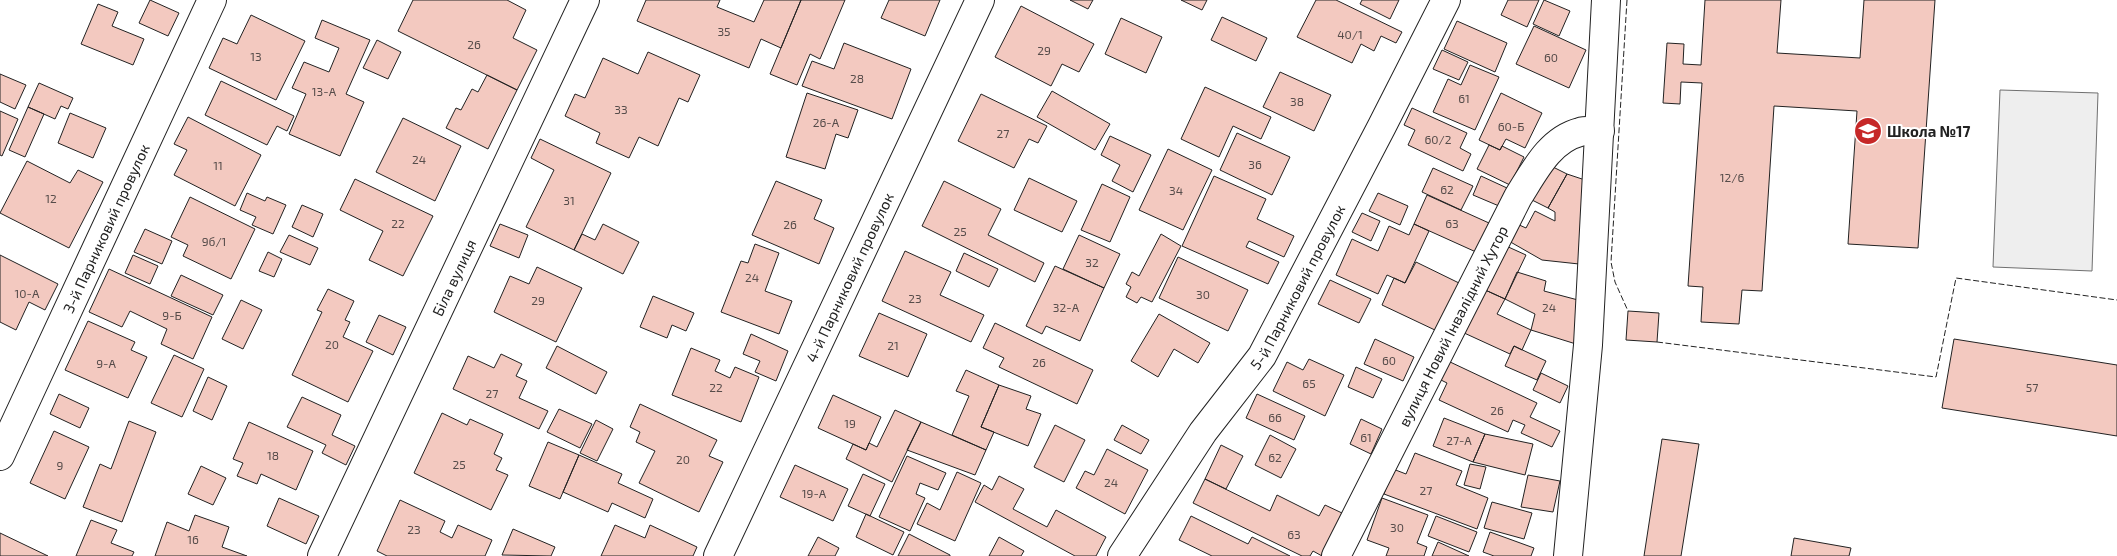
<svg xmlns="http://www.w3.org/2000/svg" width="2117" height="556" font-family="'Exo 2',sans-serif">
<rect width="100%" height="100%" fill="#fff"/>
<path fill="#eee" stroke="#6f6f6f" d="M2000,90L2098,93L2092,271L1993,267Z"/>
<path fill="#f3c9c0" stroke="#222" d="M150,0L179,13L168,36L139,23Z
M413,0H507L526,10L513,38L537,50L517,90L398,31Z
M646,0H720L717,7L754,22L764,0H801L781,48L761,39L749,68L637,21Z
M801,0H845L820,59L810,54L797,85L770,74Z
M889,0H940L925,36L881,18Z
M1070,0H1093L1088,9Z
M1181,0H1207L1202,10Z
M1316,0H1336L1402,32L1396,43L1381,36L1374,51L1361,44L1352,63L1297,37Z
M1362,0H1399L1390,19L1360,4Z
M1508,0H1539L1527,27L1501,15Z
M1544,0L1570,11L1559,36L1533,24Z
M1705,0H1781L1777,53L1860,58L1864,0H1935L1918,248L1848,244L1857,111L1774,106L1762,291L1742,290L1739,324L1701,322L1703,287L1688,286L1702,83L1681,82L1680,104L1663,103L1667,43L1684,44L1683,64L1701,65Z
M98,4L118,12L112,26L144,39L133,65L81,44Z
M1021,6L1094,44L1079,72L1062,64L1051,86L995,57Z
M251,15L305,41L276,100L209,68L223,38L237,44Z
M1222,17L1267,38L1256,61L1211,40Z
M1121,18L1162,37L1146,73L1105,54Z
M322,20L370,40L346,94L364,102L340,156L289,134L306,94L292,88L304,62L329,72L339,48L315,38Z
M1457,21L1507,43L1495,72L1444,49Z
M1534,26L1586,50L1569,88L1516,64Z
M377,40L401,52L388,79L363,68Z
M844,43L911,69L892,119L802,86L812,61L834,69Z
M1442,50L1468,62L1459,80L1433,69Z
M648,52L700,75L688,102L679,98L658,146L639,137L629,158L596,143L600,133L565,116L575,94L585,98L603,58L638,74Z
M1470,65L1499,77L1475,130L1433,112L1448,79L1461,85Z
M1280,72L1331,95L1314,131L1263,107Z
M0,74L26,85L15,109L0,102Z
M487,75L517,90L488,149L446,128L456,108L461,110L472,89L478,92Z
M221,81L294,116L287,131L277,126L267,145L205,115Z
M39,83L73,98L68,109L61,106L55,119L28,107Z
M1205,87L1271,117L1261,139L1233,126L1219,157L1181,139Z
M1052,91L1110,124L1095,150L1037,117Z
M807,93L858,110L848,138L836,134L825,169L786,157Z
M1501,93L1542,113L1525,148L1506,139L1500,150L1479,140Z
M981,94L1047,126L1038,143L1029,139L1014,168L958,141Z
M28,107L44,114L25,157L9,150Z
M1412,108L1467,133L1460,148L1471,154L1463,171L1408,145L1415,130L1404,125Z
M0,111L18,119L2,156L0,155Z
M70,113L106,128L93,158L58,143Z
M188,117L261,155L235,206L174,175L187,150L174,144Z
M403,118L461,146L435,201L376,172Z
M1237,133L1290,157L1272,195L1220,170Z
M1110,136L1151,155L1133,192L1112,181L1120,165L1101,155Z
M540,139L611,173L574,250L526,227L554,170L531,158Z
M1489,145L1500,150L1502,146L1524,157L1510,185L1477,169Z
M1168,149L1212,170L1183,230L1139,210Z
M27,161L70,183L78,170L103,182L69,248L0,213Z
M1549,165L1567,174L1548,208L1532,200Z
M1433,168L1473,186L1461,210L1422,192Z
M1567,174L1585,180L1579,264L1542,260L1507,240L1517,224L1526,228L1535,211L1555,221V212L1548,208Z
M1214,176L1266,199L1257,219L1294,236L1284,257L1249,241L1246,247L1279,262L1268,284L1182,246Z
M1481,176L1507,188L1499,206L1473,195Z
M1029,178L1077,201L1062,232L1014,210Z
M355,179L433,216L403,276L369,260L383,231L340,210Z
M776,181L822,200L814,219L834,228L819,264L752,235Z
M944,181L1001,209L988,235L1044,263L1035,282L922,226Z
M1102,184L1130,197L1110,242L1081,230Z
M247,193L265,201L267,197L286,205L273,234L252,225L256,217L240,210Z
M1378,193L1408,206L1400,225L1369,211Z
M1427,195L1489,223L1476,252L1414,224Z
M190,197L255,229L231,279L183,256L188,245L171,237Z
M302,205L323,214L313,237L292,227Z
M1362,213L1380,221L1371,241L1352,232Z
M500,224L528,235L519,258L490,246Z
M603,224L639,242L623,274L574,250L582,234L595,240Z
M1414,224L1429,231L1405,283L1387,275L1378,294L1336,275L1352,239L1378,251L1389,226L1409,235Z
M145,229L172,241L162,264L134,252Z
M1161,234L1181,246L1152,302L1141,297L1137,303L1126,297L1131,287L1126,284L1132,272L1139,276Z
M289,235L318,248L310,265L280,252Z
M1079,235L1120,254L1104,288L1063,269Z
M755,244L779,253L765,291L792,301L779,334L721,312L741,261L748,263Z
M1504,245L1526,255L1505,299L1483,289Z
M905,251L951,272L940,295L984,315L971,342L882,301Z
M268,252L282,259L274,277L259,271Z
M964,253L998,269L989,287L956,271Z
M0,255L58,284L45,310L29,302L16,330L0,322Z
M133,255L158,266L150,284L125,273Z
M1178,257L1248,290L1228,331L1159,298Z
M1416,262L1459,283L1437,331L1382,305L1394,278L1405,283Z
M1055,266L1104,288L1080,341L1046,326L1042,334L1026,326Z
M537,267L582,288L556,342L494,312L510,276L529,284Z
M109,269L212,317L193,359L161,344L167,329L130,311L122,327L89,312Z
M1517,272L1546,281L1544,291L1578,300L1576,344L1531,330L1535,314L1505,299Z
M181,275L223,295L213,315L171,296Z
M1330,280L1371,299L1359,323L1318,304Z
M328,289L354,301L345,320L350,322L343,337L373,351L348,402L292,375L322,312L317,310Z
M1483,289L1505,299L1497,314L1531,330L1522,350L1514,346L1510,354L1462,332Z
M653,296L694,313L686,331L672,325L667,338L640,327Z
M241,300L262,310L243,349L222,339Z
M1628,311L1659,313L1657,342L1626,340Z
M879,313L927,334L908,377L859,356Z
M1159,314L1210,343L1198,363L1174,349L1158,377L1131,361Z
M379,315L406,327L393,355L366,342Z
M88,321L135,342L131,350L147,357L128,398L65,370Z
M995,323L1093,370L1077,404L999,367L1004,358L983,348Z
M751,334L788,351L776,381L755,372L760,361L743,354Z
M1375,339L1414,357L1403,381L1364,364Z
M1954,339L2117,365V436L1942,408Z
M557,346L607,372L596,394L546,368Z
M1514,346L1546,361L1537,380L1505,366Z
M691,348L720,360L715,371L730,378L735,367L759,377L741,422L672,395Z
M501,354L522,364L516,376L527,381L519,398L548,411L539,429L453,389L468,356L494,368Z
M174,355L204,369L182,417L151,403Z
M1309,359L1344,375L1325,416L1273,391L1287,362L1303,370Z
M1448,361L1537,403L1530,417L1560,431L1552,447L1521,433L1525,425L1513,420L1508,432L1439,400L1447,383L1439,379Z
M1356,367L1382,379L1373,398L1348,387Z
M966,370L999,385L981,427L994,432L986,450L952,435L969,396L956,391Z
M1541,373L1568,386L1560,403L1533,390Z
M208,377L227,386L212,420L193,411Z
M999,385L1031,396L1026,409L1041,414L1028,446L981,427Z
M59,394L89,408L80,428L50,414Z
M1257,394L1305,416L1294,440L1246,418Z
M833,395L881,417L866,450L818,428Z
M302,397L341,415L332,435L355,446L346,465L322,453L326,445L287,427Z
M640,404L717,440L709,456L723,462L699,512L639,483L655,451L636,442L640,432L630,427Z
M559,409L592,424L580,448L547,432Z
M895,410L921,422L892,482L846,459L853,444L866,450L869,443L877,447Z
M442,413L467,425L470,419L503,434L494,454L502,458L496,470L508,475L491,510L414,473Z
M1444,418L1485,434L1473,462L1433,446Z
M1361,419L1382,429L1371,454L1350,444Z
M596,420L613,429L597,461L580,453Z
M129,421L156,432L122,522L83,507L100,464L111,469Z
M249,422L313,451L296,490L261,474L257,484L237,476L243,463L233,459Z
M921,422L986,450L975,475L907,450Z
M1055,425L1085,440L1064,482L1034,467Z
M1122,425L1149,440L1141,454L1114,440Z
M54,431L89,447L65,499L30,483Z
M1485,434L1533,444L1525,475L1473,462Z
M1270,435L1296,449L1281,478L1255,465Z
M1662,439L1699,444L1681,556H1644Z
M548,442L579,455L560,499L529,486Z
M1221,445L1243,456L1226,489L1205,479Z
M1107,449L1148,470L1125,514L1076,488L1085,471L1094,475Z
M1415,453L1462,471L1456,485L1488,498L1477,529L1384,494L1393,469L1406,474Z
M579,455L622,474L618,483L653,499L645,518L612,503L608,512L563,492Z
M907,456L946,473L938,490L920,483L916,494L925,498L910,531L879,517Z
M1470,464L1486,467L1480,489L1464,485Z
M795,465L848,489L833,521L780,497Z
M201,466L226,478L213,505L188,494Z
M957,472L981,483L955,541L917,524L927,503L940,510Z
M863,474L885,484L870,516L848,506Z
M1528,475L1560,481L1553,512L1521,507Z
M999,476L1024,489L1013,509L1047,527L1056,510L1106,537L1096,556H1075L975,502L984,485L992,490Z
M1205,479L1270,511L1277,495L1319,516L1325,505L1342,513L1322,556L1313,551L1310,556H1302L1193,503Z
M279,498L319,516L306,544L267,526Z
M1382,498L1428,515L1417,543L1427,547L1424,556H1386L1389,548L1367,540Z
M400,500L445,521L440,532L452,538L458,525L492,540L485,556H387L377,551Z
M1492,502L1532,513L1524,539L1484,528Z
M866,514L904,532L893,555L856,537Z
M195,515L229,527L222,547L247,556H155L167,522L189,531Z
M1191,516L1248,544L1252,537L1290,556H1212L1179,540Z
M1436,516L1477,532L1469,552L1428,536Z
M91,520L117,530L111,543L134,552L132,556H76Z
M615,525L645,538L650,525L697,547L693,556H601Z
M513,529L555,547L551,556L502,555Z
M1490,532L1534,548L1531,556H1494L1483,552Z
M0,533L48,556H0Z
M909,534L950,555V556H898Z
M818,537L839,548L835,556H808Z
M999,537L1024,551L1021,556H989Z
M1794,538L1851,548L1849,556H1791Z
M1438,542L1469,556H1432Z"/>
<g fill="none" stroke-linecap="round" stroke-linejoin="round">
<g stroke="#222" stroke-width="30">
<g id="street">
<path id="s1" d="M0,456L212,0"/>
<path id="s2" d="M322,556L585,0"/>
<path id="s3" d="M718,556L980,0"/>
<path id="s4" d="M1122,556L1203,432L1262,356L1382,126L1446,0"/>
<path id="s5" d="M1336,556L1518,197C1534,172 1549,140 1580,132C1586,130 1594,131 1600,131"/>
<path d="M1568,556L1588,345L1606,0"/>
</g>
</g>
<use href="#street" stroke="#fff" stroke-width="28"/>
<path stroke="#222" stroke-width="1" stroke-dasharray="6 2.5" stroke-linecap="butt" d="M1627,0L1611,262L1615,282L1628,311
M1657,342L1936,377L1956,278L2117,300"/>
</g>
<defs>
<g id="school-disc" transform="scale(1.4375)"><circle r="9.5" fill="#c62828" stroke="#fff"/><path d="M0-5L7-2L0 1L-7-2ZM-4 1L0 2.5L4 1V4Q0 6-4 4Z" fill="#fff"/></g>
</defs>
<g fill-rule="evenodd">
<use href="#school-disc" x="1868" y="131"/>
</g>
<g text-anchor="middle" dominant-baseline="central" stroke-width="4" stroke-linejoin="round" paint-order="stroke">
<g font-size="12" fill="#564c4a">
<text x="724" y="31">35</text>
<text x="1350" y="34">40/1</text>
<text x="474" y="44">26</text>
<text x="1044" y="50">29</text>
<text x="256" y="56">13</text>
<text x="1551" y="57">60</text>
<text x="857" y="78">28</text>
<text x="324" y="91">13-А</text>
<text x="1464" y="98">61</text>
<text x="1297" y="101">38</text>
<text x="621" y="109">33</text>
<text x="826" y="122">26-А</text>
<text x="1511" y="126">60-Б</text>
<text x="1003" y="133">27</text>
<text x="1438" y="139">60/2</text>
<text x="419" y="159">24</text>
<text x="1255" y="164">36</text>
<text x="218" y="165">11</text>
<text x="1732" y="177">12/6</text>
<text x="1447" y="189">62</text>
<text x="1176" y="190">34</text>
<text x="51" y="198">12</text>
<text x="569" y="200">31</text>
<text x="398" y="223">22</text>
<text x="1452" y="223">63</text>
<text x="790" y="224">26</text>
<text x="960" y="231">25</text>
<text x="214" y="241">9б/1</text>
<text x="1092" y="262">32</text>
<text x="752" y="277">24</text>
<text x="27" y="293">10-А</text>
<text x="1203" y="294">30</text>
<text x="915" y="298">23</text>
<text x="538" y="300">29</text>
<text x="1066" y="307">32-А</text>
<text x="1549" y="307">24</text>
<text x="172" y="315">9-Б</text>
<text x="332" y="344">20</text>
<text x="893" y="345">21</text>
<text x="1389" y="360">60</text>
<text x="1039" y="362">26</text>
<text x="106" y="363">9-А</text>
<text x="1309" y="383">65</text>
<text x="716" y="387">22</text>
<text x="2032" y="387">57</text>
<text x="492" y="393">27</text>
<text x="1497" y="410">26</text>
<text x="1275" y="417">66</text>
<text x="850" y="423">19</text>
<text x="1366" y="437">61</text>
<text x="1459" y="440">27-А</text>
<text x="273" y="455">18</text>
<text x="1275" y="457">62</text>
<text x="683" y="459">20</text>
<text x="459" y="464">25</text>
<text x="60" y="465">9</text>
<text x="1111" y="482">24</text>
<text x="1426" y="490">27</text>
<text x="814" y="493">19-А</text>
<text x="1397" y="527">30</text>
<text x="414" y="529">23</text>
<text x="1294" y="534">63</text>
<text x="193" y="539">16</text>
</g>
<g font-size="15" font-weight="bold" fill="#222" stroke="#fff" text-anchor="start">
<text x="1887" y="131">Школа №17</text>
</g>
<g font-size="15" fill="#222" stroke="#fff">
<text stroke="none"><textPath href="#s1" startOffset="251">3-й Парниковий провулок</textPath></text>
<text stroke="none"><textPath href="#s2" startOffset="308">Біла вулиця</textPath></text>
<text stroke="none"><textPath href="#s3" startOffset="308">4-й Парниковий провулок</textPath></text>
<text stroke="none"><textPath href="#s4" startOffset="322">5-й Парниковий провулок</textPath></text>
<text stroke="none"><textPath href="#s5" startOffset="258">вулиця Новий Інвалідний Хутор</textPath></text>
</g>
</g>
</svg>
